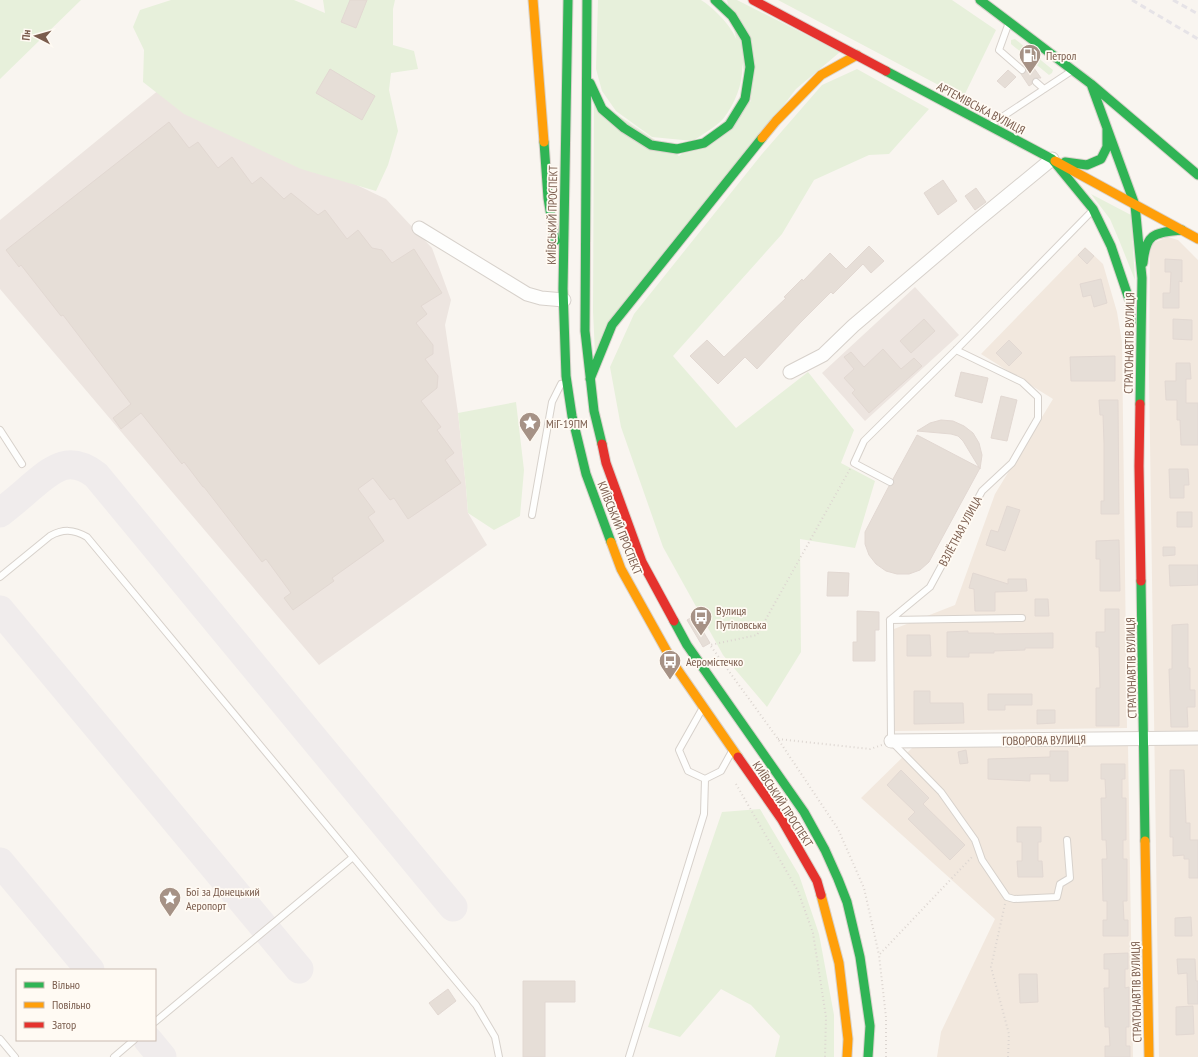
<svg xmlns="http://www.w3.org/2000/svg" width="1198" height="1057" font-family="'PT Sans Narrow',sans-serif">
<rect width="100%" height="100%" fill="#f9f5f0"/>
<path fill="#f2e8de" d="M1168,237L1178,240L1198,260V1057H1159L1149,373L1150,253L1153,243Z
M1085,247L1103,264L1117,312L1122,342L1127,728L895,731L894,629L955,605L995,494L1053,399L981,354Z
M1128,745L1133,1057H937L941,1032L995,919L861,798L912,748Z"/>
<path fill="#ede5e0" d="M171,80L196,108L386,199L432,248L451,300L445,325L458,413L466,487L468,513L487,545L319,665L0,289V220Z
M915,287L959,335L865,421L822,373Z"/>
<path fill="#e7f0db" d="M0,0H81L0,79Z
M171,0H294L325,13L323,0H395L393,9V45L414,51L418,69L391,73L389,90L398,131L388,165L376,191L301,169L184,114L143,82L144,50L133,27L140,10Z
M598,0H701C708,4 713,9 718,14C750,44 749,85 723,119C716,127 701,135 693,141L652,137L616,111L602,91L596,69Z
M727,0H737L840,52L796,89L595,353L593,312L594,99L679,156L751,101Z
M778,0H952L996,30L963,98Z
M1015,39L1053,70L1052,73L1049,75L1011,44V40Z
M857,69L929,109L889,154L869,155L814,180L782,234L673,356L736,428L808,372L854,430L841,463L875,481L855,548L800,539L801,652L767,707L723,655L663,547L621,427L610,367L634,314L762,154L822,85Z
M1091,194L1131,215L1135,280L1119,240L1110,219Z
M516,402L524,470L520,516L494,530L468,513L466,487L458,413Z
M760,809L799,875L819,934L834,1015V1057H775L780,1036L751,1005L721,989L680,1037L648,1027L722,812Z"/>
<g fill="none" stroke-linecap="round" stroke-linejoin="round">
<path stroke="#f0ecec" stroke-width="29" d="M0,513C10,505 21,496 31,487C53,469 68,454 96,475L453,907
M0,610L299,969
M0,862L90,970
M148,1040L162,1057"/>
</g>
<path fill="#e6ded7" stroke="#e2d8d2" d="M350,0H367L356,28L341,22Z
M1031,64L1041,78H1034L1032,81V84L1029,86L1021,74L1025,73L1026,70L1025,67Z
M330,69L375,96L362,120L316,93Z
M1008,70L1016,77L1005,88L997,81Z
M169,122L189,148L198,142L218,168L232,157L252,184L261,177L284,199L291,193L318,215L325,210L347,239L358,230L372,248L382,250L392,263L414,249L442,293L421,306L427,314L416,323L433,345V354L425,359L438,376L437,388L421,401L441,427L437,430L454,453L445,460L461,483L408,519L394,498L390,500L373,478L358,489L375,512L368,517L384,541L332,578L334,581L293,610L284,598L291,593L266,559L262,562L204,487H203L184,462L182,464L141,413L121,429L113,418L131,404L63,315L61,316L21,265L19,267L6,250Z
M943,180L957,201L938,215L924,193Z
M976,188L986,202L975,210L965,196Z
M869,246L884,261L871,273L863,264L833,294L831,292L800,323L757,369L745,357L718,384L690,356L707,340L724,357L786,298L784,297L802,279L803,281L830,253L846,269Z
M1085,248L1094,256L1087,264L1078,255Z
M1165,259L1182,260V282L1179,281V308H1163V293H1170L1171,272H1165Z
M1101,279L1107,303L1094,307L1091,295L1083,297L1080,284Z
M924,319L935,331L911,353L900,341Z
M1173,319L1192,320V340L1173,339Z
M1009,340L1022,353L1009,366L996,353Z
M883,349L901,369L914,358L922,366L869,413L852,393L855,390L844,378L854,369L844,357L851,352L864,367Z
M1115,356V381H1071L1070,357Z
M1176,363H1190L1191,379H1186V403H1198V445H1181L1180,420H1177V400H1166L1165,381H1176Z
M961,372L988,378L982,403L955,396Z
M1001,396L1017,400L1007,441L991,438Z
M1099,400H1118L1119,514H1101V501H1104V443L1103,415H1100Z
M941,420L953,421L964,426L973,433L979,443L982,455L980,469L963,441L958,436L951,434L917,431L930,423Z
M917,435L980,468L929,562L920,570L909,574H897L886,571L876,564L869,555L865,544V532L889,486L894,484L893,479Z
M1169,469H1188L1189,485H1184V498H1170Z
M1007,506L1020,510L1005,551L986,545L991,530L998,532Z
M1177,512H1192V527H1177Z
M1119,540L1120,591H1100V559H1096V541Z
M1163,547H1175V555L1163,556Z
M1169,565H1198V585L1170,586Z
M828,572L849,573L848,596H827Z
M973,573L1008,584V579H1026L1027,591L995,592V611H975L974,589L969,588Z
M1035,599H1048L1049,616H1035Z
M1105,609H1119V726H1096V688H1100L1099,647H1096V632H1105Z
M857,611L879,612V630H875V661H853V642H857Z
M694,616L710,643L703,647L687,620Z
M1188,624V668H1190V690H1195V707H1187L1188,727H1171L1169,669H1172V625Z
M968,631V633H994V634L1053,633V648H1025V650L994,651V653H969V657H947V632Z
M907,635H930L931,656H907Z
M914,691H930V703H963L964,723L914,724Z
M988,694H1032V705H1005V710H988Z
M1037,710H1055V723L1037,724Z
M966,750L968,763L960,764L958,752Z
M1050,751H1068V781H1050V774H1030V781L988,779V759L1050,757Z
M1101,764H1125V779H1122V798H1126V840H1123V859H1127V901H1123L1124,920H1128V936H1103V920H1107V901H1103L1102,859H1107L1106,840H1102L1101,798H1106L1105,779H1101Z
M901,770L929,798L923,804L965,845L950,860L908,819L915,812L887,785Z
M1170,770H1184L1186,823H1190V840H1198V878H1189V859H1184V855L1173,856V837H1170Z
M1017,827H1041V842H1038V861H1042L1043,877H1018L1017,861H1022V842H1017Z
M1191,917L1192,936H1175V918Z
M1128,953V969H1125V988L1129,987V1027H1126V1046H1130V1057H1105V1046H1110L1109,1027H1105L1104,988H1109V969H1104V954Z
M1177,959H1195L1196,981H1198V1004H1188L1187,973L1178,974Z
M1019,974H1037L1038,1002L1020,1003Z
M523,981H575V1002H545V1057H523Z
M448,989L456,1001L438,1015L429,1003Z
M1193,1006L1194,1034L1176,1035V1007Z"/>
<g fill="none" stroke-linecap="round" stroke-linejoin="round">
<g stroke="#d7d1cb" stroke-width="8">
<path id="lane" d="M1008,25L999,50L1022,70
M1036,82L1044,89
M993,123L1070,72
M0,430L22,464
M890,482L854,463L864,441L956,350L1091,212
M532,515L552,402L561,384
M0,577L50,536C63,529 73,529 87,537L476,1005L495,1037L499,1057
M890,620L891,741L941,792L975,840L982,860L1007,897L1014,899L1057,897L1060,884L1070,878L1067,840
M890,620L930,587L982,491L1012,463L1038,418V397L1022,382L956,350
M890,620L1022,618
M705,779L721,771L731,753
M155,1022L353,857
M0,1039L15,1057
M114,1057L134,1040
M629,1057L704,814L705,779L688,771L679,750L701,711"/>
</g>
<g stroke="#d7d1cb" stroke-width="15">
<path id="street" d="M419,228L527,294L541,298L564,300
M790,372L823,355L853,326L973,224L1052,159
M891,741L1198,738"/>
</g>
<g stroke="#d9d2cb" stroke-width="11">
<path id="fast" d="M568,0L563,289L566,376L572,416L586,474L611,542
M587,0L585,331L594,411L602,444
M980,0L1091,84L1135,205L1142,278L1140,404
M886,71L1052,159L1093,209L1111,246L1130,302L1131,322
M590,83L602,109L624,128L651,145L677,149L704,143L729,125L745,99L750,67L746,39L732,16L715,0
M1091,84L1198,175
M544,142L548,198L555,241
M1065,162L1087,165L1101,159L1107,147V128
M1143,263C1146,232 1155,233 1182,230
M590,379L612,325L762,138
M1141,581L1145,841
M674,621L687,645L804,812L825,850L838,879L847,902L860,957L870,1026L868,1057"/>
</g>
<g stroke="#d9d2cb" stroke-width="11">
<path id="slow" d="M533,0L544,142
M762,138L776,121L821,75L857,55
M1055,161L1198,239
M611,542L621,569L675,666L738,757
M1145,841L1149,1057
M821,895L839,963L848,1039L847,1057"/>
</g>
<g stroke="#d9d2cb" stroke-width="11">
<path id="jam" d="M753,0L886,71
M1140,404L1139,466L1141,581
M602,444L606,463L642,562L674,621
M738,757L782,820L817,881L821,895"/>
</g>
<path stroke="#dcd5d0" stroke-width="2" stroke-dasharray="1 3" stroke-linecap="butt" d="M850,469L757,635L710,645L778,739L838,829L864,888L879,955
M778,739L870,749L882,745
M736,784L798,891L813,933L826,1017L825,1057
M1005,904L991,967L1009,1034L1008,1057
M886,1057V1017L879,955L972,857"/>
<use href="#lane" stroke="#fefefd" stroke-width="6"/>
<use href="#street" stroke="#fefefd" stroke-width="13"/>
<use href="#fast" stroke="#30b455" stroke-width="9"/>
<use href="#slow" stroke="#ff9f0a" stroke-width="9"/>
<use href="#jam" stroke="#e5322d" stroke-width="9"/>
<path stroke="#e6e3e7" stroke-width="3" stroke-dasharray="6 4" stroke-linecap="butt" d="M1132,0L1198,39
M1173,0L1198,14"/>
</g>
<defs>
<g id="fuel-pin" transform="scale(1.15)"><path d="M0 17L-7.5 6A9.5 9.5 0 1 1 7.5 6Z" fill="#a69286" stroke="#fffaf3"/><path d="M-5.5-6h7V0h2V4h1.3V-2.5L3-4.5l.8-.8L6-3V5H2.5V1h-1V6h-7ZM-4.2-4.7v3.2H.2V-4.7Z" fill="#fff"/></g>
<g id="sight-pin" transform="scale(1.15)"><path d="M0 17L-7.5 6A9.5 9.5 0 1 1 7.5 6Z" fill="#a69286" stroke="#fffaf3"/><path d="M0-6L1.8-2.2L6-1.7L2.9 1.2L3.7 5.4L0 3.3L-3.7 5.4L-2.9 1.2L-6-1.7L-1.8-2.2Z" fill="#fff"/></g>
<g id="bus-pin" transform="scale(1.15)"><path d="M0 17L-7.5 6A9.5 9.5 0 1 1 7.5 6Z" fill="#a69286" stroke="#fffaf3"/><path d="M-5-6H5V4H4V6H2V4H-2V6H-4V4H-5ZM-3.5-4V0h7V-4ZM-3.5 1.2v1.5H-2V1.2ZM2 1.2v1.5H3.5V1.2Z" fill="#fff"/></g>
</defs>
<g fill-rule="evenodd">
<use href="#fuel-pin" x="1030" y="55"/>
<use href="#sight-pin" x="530" y="423"/>
<use href="#bus-pin" x="701" y="617"/>
<use href="#bus-pin" x="670" y="661"/>
<use href="#sight-pin" x="170" y="898"/>
</g>
<g text-anchor="middle" dominant-baseline="central" stroke-width="3.5" stroke-linejoin="round" paint-order="stroke">
<g font-size="12" fill="#7a5c4d" stroke="#fffaf3" text-anchor="start">
<text x="1046" y="55">Петрол</text>
<text x="546" y="423">МіГ-19ПМ</text>
<text x="716" y="610">Вулиця<tspan x="716" dy="14">Путіловська</tspan></text>
<text x="686" y="661">Аеромістечко</text>
<text x="186" y="891">Бої за Донецький<tspan x="186" dy="14">Аеропорт</tspan></text>
</g>
<g font-size="12" fill="#7a5c4d" stroke="#fffaf3">
<text transform="translate(981 108) rotate(28)">АРТЕМІВСЬКА ВУЛИЦЯ</text>
<text transform="translate(552 215) rotate(-89)">КИЇВСЬКИЙ ПРОСПЕКТ</text>
<text transform="translate(1129 343) rotate(-89)">СТРАТОНАВТІВ ВУЛИЦЯ</text>
<text transform="translate(620 528) rotate(68)">КИЇВСЬКИЙ ПРОСПЕКТ</text>
<text transform="translate(960 531) rotate(-62)">ВЗЛЁТНАЯ УЛИЦА</text>
<text transform="translate(1131 668) rotate(-91)">СТРАТОНАВТІВ ВУЛИЦЯ</text>
<text transform="translate(1044 740) rotate(-1)">ГОВОРОВА ВУЛИЦЯ</text>
<text transform="translate(783 804) rotate(57)">КИЇВСЬКИЙ ПРОСПЕКТ</text>
<text transform="translate(1136 992) rotate(-91)">СТРАТОНАВТІВ ВУЛИЦЯ</text>
</g>
</g>
<rect x="16" y="969" width="140" height="72" fill="#fffaf3" stroke="#cabbb1"/>
<rect x="24" y="982" width="20" height="6" fill="#30b455" stroke="#cabbb1"/>
<text x="52" y="989" font-size="12" fill="#7a5c4d">Вільно</text>
<rect x="24" y="1002" width="20" height="6" fill="#ff9f0a" stroke="#cabbb1"/>
<text x="52" y="1009" font-size="12" fill="#7a5c4d">Повільно</text>
<rect x="24" y="1022" width="20" height="6" fill="#e5322d" stroke="#cabbb1"/>
<text x="52" y="1029" font-size="12" fill="#7a5c4d">Затор</text>
<g transform="translate(36 36) rotate(276)" stroke="#fffaf3" stroke-width="3" paint-order="stroke">
<path d="M0-3L7 15L0 10L-7 15Z" fill="#7a5c4d"/>
<text y="-6" font-size="11" font-weight="bold" text-anchor="middle" fill="#7a5c4d">Пн</text>
</g>
</svg>
